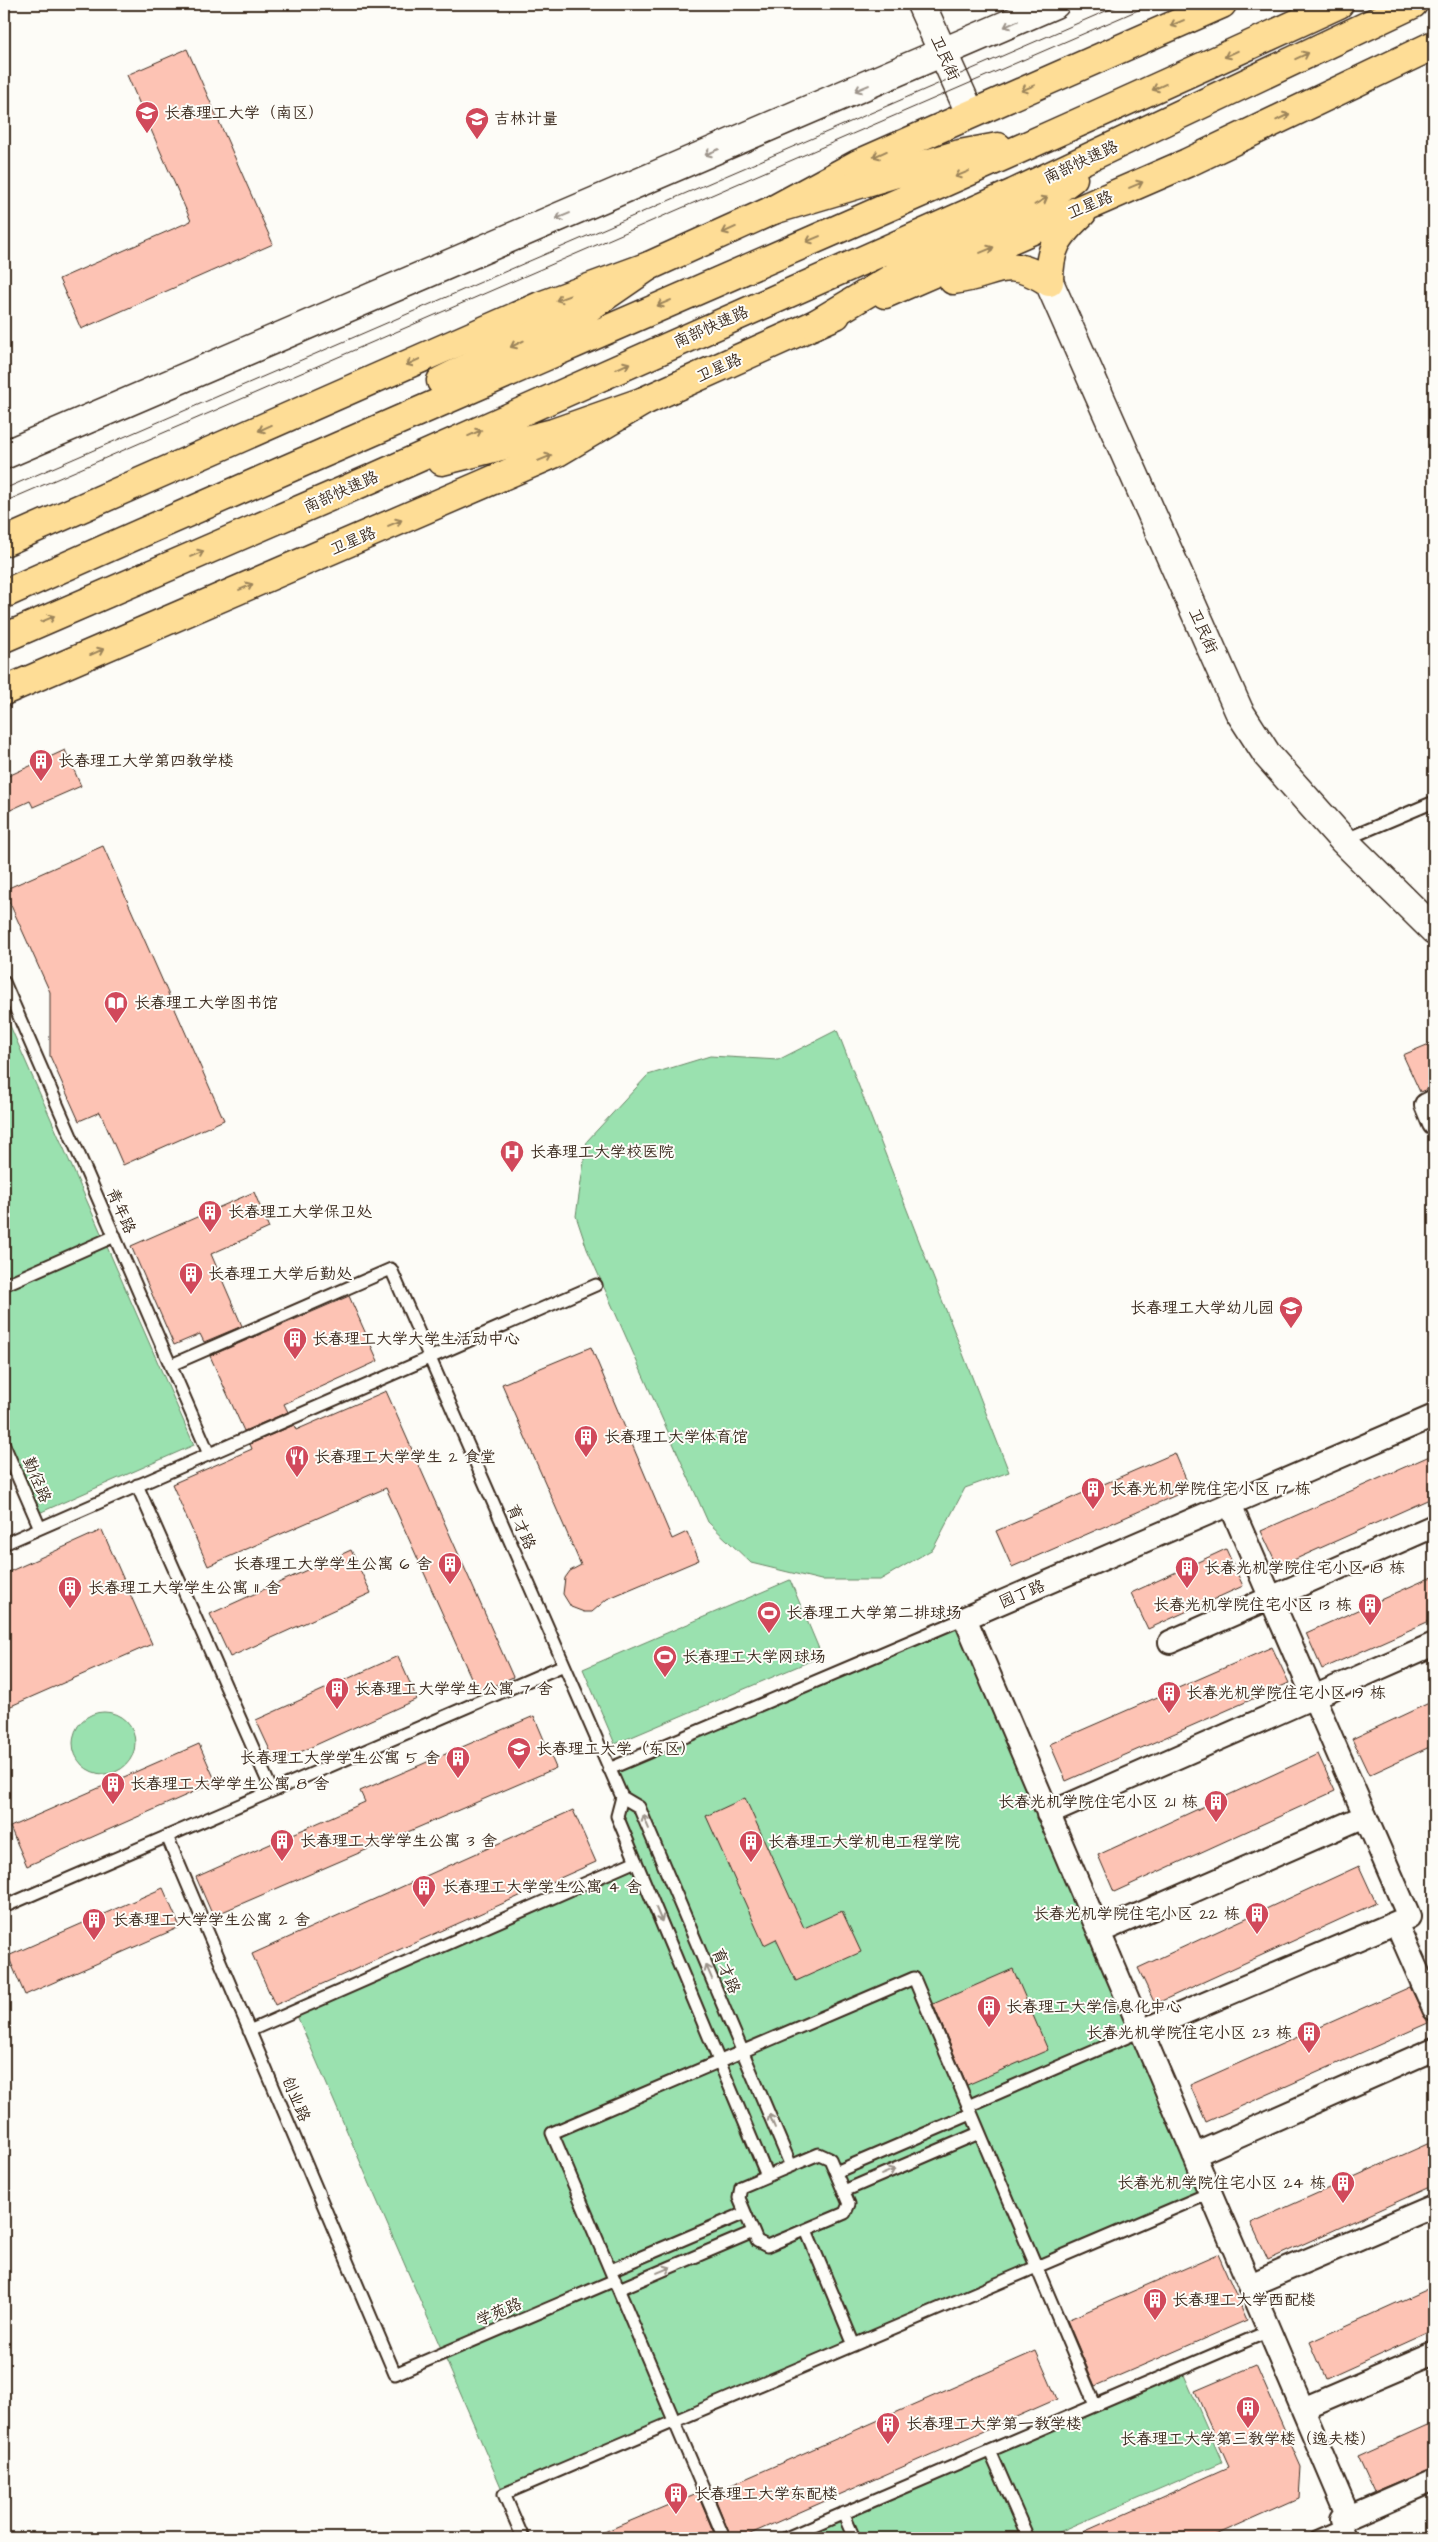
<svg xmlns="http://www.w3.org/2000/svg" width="1438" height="2542" font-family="'Architects Daughter','LXGW WenKai TC',sans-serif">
<rect width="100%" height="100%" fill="#fdfcf7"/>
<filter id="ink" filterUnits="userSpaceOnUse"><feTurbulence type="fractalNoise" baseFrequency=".02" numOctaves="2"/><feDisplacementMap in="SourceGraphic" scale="10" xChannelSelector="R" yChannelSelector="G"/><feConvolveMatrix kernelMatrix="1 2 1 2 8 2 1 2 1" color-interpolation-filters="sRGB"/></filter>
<g filter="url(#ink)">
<path fill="#9ae1af" stroke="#6a8666" d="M4,1012L194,1445L39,1513L4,1432Z
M837,1030L1009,1472L965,1488L933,1549L880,1580H821L751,1563L708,1522L587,1249L576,1216L587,1141L648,1075L710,1056L778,1060Z
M790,1580L822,1656L615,1744L583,1669Z
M965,1618L1210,2193L504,2494L295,2011L636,1861L617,1816L622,1797L609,1769Z
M73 1743a31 31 0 1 1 62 0a31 31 0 1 1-62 0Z
M1181,2368L1222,2462L1045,2538H786Z"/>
<path fill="#fdc3b4" stroke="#3b2a1e" d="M187,49L273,244L81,329L59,279L191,221L127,75Z
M65,750L81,786L33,807L30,801L4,813V778Z
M103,846L224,1120L123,1165L100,1112L79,1121L50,1056V992L4,890Z
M1434,1042V1086L1420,1092L1403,1055Z
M254,1192L269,1228L211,1254L242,1326L204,1342L200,1334L174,1345L131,1246Z
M349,1296L378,1361L284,1404L288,1412L244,1431L210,1356Z
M591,1347L672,1539L687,1532L699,1560L607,1599L592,1612H584L571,1607L563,1594L565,1578L570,1571L581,1565L502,1384Z
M386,1391L513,1677L478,1693L386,1488L208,1566L172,1484L252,1449L250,1444L294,1425L296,1430Z
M1175,1453L1190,1489L1012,1567L996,1531Z
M1434,1454V1497L1278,1567L1261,1531Z
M102,1530L152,1644L4,1709V1574Z
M1226,1549L1243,1586L1148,1629L1131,1593Z
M351,1550L371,1593L230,1657L210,1614Z
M1434,1576V1619L1322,1669L1306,1633Z
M1272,1647L1289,1683L1066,1781L1050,1744Z
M398,1656L417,1699L276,1763L256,1720Z
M1429,1703L1434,1714V1745L1369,1775L1352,1739Z
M534,1716L556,1768L213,1916L196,1877L365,1802L360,1791Z
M199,1744L216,1782L27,1866L10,1827Z
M1318,1754L1335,1791L1114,1892L1098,1855Z
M745,1798L804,1928L842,1911L861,1952L796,1981L776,1939L764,1945L706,1816Z
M573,1810L596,1862L275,2005L252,1954Z
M1359,1866L1376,1903L1155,2004L1138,1968Z
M163,1888L180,1927L25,1995L8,1956Z
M1013,1969L1048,2050L967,2085L933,2004Z
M1410,1987L1428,2023L1206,2122L1190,2085Z
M1434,2141V2185L1268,2260L1251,2223Z
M1218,2254L1247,2320L1095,2386L1067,2320Z
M1434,2286V2330L1326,2379L1310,2342Z
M1036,2351L1057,2399L741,2538H731L713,2493Z
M1256,2365L1301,2467L1299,2498L1209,2538H1070L1229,2467L1195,2391Z
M1434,2423V2467L1374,2492L1358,2457Z
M697,2493L716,2538H590Z"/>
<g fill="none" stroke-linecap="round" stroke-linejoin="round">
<g stroke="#3b2a1e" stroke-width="15">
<path id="service" d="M1344,840L1434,802
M4,982L209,1454
M4,1285L115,1236
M171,1365L391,1269L622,1797
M4,1445L40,1528
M137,1485L272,1791
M4,1544L596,1285
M609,1769L965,1618
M167,1836L395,2374L615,2280
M4,1895L8,1905L564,1665
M249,2031L636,1861
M968,2106L1141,2031
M819,2154L830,2159L849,2204L845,2213L767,2246L757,2241L739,2198L741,2187Z
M836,2172L971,2114
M767,2176L617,1816L622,1797L639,1807L791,2166
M844,2191L979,2133
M806,2230L854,2345
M611,2270L745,2213
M619,2289L753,2232
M990,2451L1028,2538
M843,2513L854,2538
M1342,2520L1350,2538
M523,2538L504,2494L1210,2193
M724,2538L552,2133L914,1978L1095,2405
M786,2538L1269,2331
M1315,2538L1338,2528L1342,2520"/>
</g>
<g stroke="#3b2a1e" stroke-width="26">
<path id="minor" d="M1434,1101L1426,1105L1434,1124
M1170,1642L1434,1526
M1048,1814L1434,1644
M1396,1923L1434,2009
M1099,1932L1365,1816
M1141,2031L1409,1917L1230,1504
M1194,2155L1434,2049
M1250,2285L1434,2206
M1303,2409L1434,2353
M1342,2520L1347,2513L965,1618L1434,1416
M1342,2520L1434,2480"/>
</g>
<g stroke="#3b2a1e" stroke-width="31">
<path id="tertiary" d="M921,4L970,113
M1049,282L1239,711L1268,756L1343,840L1434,930"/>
</g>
<g stroke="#3b2a1e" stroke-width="31">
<path id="secondary" d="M4,455L1055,4"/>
</g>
<g stroke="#3b2a1e" stroke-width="31">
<path id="primary" d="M953,280C997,275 1003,253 1049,282
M1049,282C1049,248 1057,236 1082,213
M885,294L1187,163L1434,45
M4,542L540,306L649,266L773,210L858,164L1222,4
M4,691L558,452L644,401L836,315"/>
</g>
<g stroke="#3b2a1e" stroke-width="31">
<path id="trunk" d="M773,210L960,154L998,147
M814,325L899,274L1045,199L1073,178
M441,381L588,308L649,266
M442,461L553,433L644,401
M4,594C448,395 898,209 1339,4
M4,638L373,478L1014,193L1413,4"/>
</g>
<use href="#service" stroke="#fdfcf7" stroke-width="11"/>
<use href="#minor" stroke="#fdfcf7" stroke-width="22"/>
<use href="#tertiary" stroke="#fdfcf7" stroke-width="28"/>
<use href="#secondary" stroke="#fdfcf7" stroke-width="28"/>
<use href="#primary" stroke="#fedd96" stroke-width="28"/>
<use href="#trunk" stroke="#fedd96" stroke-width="28"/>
<path stroke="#3b2a1e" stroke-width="1" d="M4,489L1122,4
M4,502L1152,4"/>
</g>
<defs><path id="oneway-shaft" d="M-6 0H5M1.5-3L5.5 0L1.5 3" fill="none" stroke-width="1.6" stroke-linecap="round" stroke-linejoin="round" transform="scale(1.25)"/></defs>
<g stroke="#9c845a">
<use href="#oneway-shaft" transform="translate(1177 23) rotate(157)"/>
<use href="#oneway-shaft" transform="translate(1231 54) rotate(155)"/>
<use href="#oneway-shaft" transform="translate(1302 56) rotate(-25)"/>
<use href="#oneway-shaft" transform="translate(1159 87) rotate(156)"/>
<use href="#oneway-shaft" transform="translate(1028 88) rotate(157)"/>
<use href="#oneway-shaft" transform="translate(1283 117) rotate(-26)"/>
<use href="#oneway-shaft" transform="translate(880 154) rotate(156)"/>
<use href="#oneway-shaft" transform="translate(962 174) rotate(157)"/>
<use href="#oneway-shaft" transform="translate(1136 185) rotate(-23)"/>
<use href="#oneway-shaft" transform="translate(1041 201) rotate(-30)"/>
<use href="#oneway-shaft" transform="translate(729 230) rotate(156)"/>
<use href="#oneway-shaft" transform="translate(813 239) rotate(157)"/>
<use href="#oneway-shaft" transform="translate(987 250) rotate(-23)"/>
<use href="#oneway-shaft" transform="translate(563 298) rotate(160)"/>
<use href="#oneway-shaft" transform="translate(664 303) rotate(157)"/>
<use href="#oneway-shaft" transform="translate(517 344) rotate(154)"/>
<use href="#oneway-shaft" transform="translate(413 362) rotate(156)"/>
<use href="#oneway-shaft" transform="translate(623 366) rotate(-24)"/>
<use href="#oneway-shaft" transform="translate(265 428) rotate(156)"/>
<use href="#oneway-shaft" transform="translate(475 433) rotate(-24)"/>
<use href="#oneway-shaft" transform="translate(545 458) rotate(-23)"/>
<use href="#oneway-shaft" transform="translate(395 523) rotate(-23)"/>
<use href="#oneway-shaft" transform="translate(197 554) rotate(-23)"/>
<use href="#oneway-shaft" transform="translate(246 587) rotate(-23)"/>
<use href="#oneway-shaft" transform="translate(48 619) rotate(-23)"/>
<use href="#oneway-shaft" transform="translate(97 652) rotate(-24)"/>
</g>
<g stroke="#9c938a">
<use href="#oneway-shaft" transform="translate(1011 24) rotate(156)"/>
<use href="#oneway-shaft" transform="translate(862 88) rotate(157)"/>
<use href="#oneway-shaft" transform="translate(712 152) rotate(157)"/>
<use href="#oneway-shaft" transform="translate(563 216) rotate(157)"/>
<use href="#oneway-shaft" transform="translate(646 1822) rotate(-113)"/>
<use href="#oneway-shaft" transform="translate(659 1915) rotate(67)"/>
<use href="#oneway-shaft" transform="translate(709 1972) rotate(-113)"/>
<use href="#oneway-shaft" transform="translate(772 2121) rotate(-113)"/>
<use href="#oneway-shaft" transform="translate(888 2172) rotate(-23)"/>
<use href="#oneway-shaft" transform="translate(664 2270) rotate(-23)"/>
</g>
</g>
<defs>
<g id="university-pin" transform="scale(1.25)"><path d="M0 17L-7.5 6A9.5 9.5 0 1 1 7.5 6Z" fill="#d1495b" stroke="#fdfcf7"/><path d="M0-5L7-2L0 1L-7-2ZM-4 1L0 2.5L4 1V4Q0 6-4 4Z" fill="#fff"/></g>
<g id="building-pin" transform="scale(1.25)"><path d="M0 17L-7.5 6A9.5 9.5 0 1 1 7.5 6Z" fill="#d1495b" stroke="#fdfcf7"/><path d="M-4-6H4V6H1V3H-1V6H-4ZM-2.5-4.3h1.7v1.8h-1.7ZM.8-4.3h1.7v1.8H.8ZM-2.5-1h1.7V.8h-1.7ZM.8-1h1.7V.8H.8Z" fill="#fff"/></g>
<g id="library-pin" transform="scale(1.25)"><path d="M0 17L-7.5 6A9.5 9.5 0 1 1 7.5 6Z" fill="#d1495b" stroke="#fdfcf7"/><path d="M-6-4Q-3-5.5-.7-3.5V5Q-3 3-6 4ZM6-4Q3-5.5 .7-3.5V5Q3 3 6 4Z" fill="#fff"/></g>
<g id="hospital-pin" transform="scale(1.25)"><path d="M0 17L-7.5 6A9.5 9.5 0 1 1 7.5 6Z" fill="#d1495b" stroke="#fdfcf7"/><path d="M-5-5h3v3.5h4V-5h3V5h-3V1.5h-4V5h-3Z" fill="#fff"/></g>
<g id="school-pin" transform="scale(1.25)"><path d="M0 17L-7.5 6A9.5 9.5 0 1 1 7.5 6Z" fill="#d1495b" stroke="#fdfcf7"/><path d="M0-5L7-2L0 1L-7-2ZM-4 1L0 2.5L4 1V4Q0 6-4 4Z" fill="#fff"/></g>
<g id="restaurant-pin" transform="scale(1.25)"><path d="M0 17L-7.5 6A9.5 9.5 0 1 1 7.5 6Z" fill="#d1495b" stroke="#fdfcf7"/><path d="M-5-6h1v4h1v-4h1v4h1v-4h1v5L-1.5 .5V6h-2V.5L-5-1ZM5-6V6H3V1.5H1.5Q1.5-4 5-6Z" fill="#fff"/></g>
<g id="stadium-pin" transform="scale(1.25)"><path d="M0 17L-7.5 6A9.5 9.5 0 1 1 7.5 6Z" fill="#d1495b" stroke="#fdfcf7"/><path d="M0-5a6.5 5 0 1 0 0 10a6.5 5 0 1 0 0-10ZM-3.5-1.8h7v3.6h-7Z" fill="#fff"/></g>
</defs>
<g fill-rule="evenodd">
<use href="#university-pin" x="147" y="113"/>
<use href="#university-pin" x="477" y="119"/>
<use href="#building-pin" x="41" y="761"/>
<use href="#library-pin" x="116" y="1003"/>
<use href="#hospital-pin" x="512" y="1152"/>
<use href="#building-pin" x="210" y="1212"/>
<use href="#building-pin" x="191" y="1274"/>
<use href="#school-pin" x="1291" y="1308"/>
<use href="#building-pin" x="295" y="1339"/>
<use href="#building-pin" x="586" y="1437"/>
<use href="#restaurant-pin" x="297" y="1457"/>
<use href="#building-pin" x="1093" y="1489"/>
<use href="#building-pin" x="450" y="1564"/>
<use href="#building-pin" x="1187" y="1568"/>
<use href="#building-pin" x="70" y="1588"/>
<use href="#building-pin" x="1370" y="1605"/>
<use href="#stadium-pin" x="769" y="1613"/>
<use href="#stadium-pin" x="665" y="1657"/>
<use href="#building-pin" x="337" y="1689"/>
<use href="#building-pin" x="1169" y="1693"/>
<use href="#university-pin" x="519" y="1749"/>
<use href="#building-pin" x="458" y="1758"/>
<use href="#building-pin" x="113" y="1784"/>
<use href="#building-pin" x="1216" y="1802"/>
<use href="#building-pin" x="282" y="1841"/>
<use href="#building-pin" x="751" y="1842"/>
<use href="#building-pin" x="424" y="1887"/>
<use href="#building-pin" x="1257" y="1914"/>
<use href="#building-pin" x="94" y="1920"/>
<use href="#building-pin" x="989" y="2007"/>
<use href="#building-pin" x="1309" y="2033"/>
<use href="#building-pin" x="1343" y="2183"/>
<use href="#building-pin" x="1155" y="2300"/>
<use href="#building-pin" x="1248" y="2408"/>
<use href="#building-pin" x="888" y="2424"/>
<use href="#building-pin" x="676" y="2494"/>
</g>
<g text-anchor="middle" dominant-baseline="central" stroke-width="4" stroke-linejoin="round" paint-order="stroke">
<g font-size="16" fill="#3b2a1e" stroke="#fdfcf7">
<text transform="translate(945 58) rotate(66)">卫民街</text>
<text transform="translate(1081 162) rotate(-25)">南部快速路</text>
<text transform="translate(1090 205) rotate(-23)">卫星路</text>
<text transform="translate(711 327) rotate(-24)">南部快速路</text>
<text transform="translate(719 368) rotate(-24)">卫星路</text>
<text transform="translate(341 492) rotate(-24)">南部快速路</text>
<text transform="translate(353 541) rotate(-23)">卫星路</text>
<text transform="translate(1203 631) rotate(66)">卫民街</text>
<text transform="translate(121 1211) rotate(66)">青年路</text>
<text transform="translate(37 1480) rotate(67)">勤径路</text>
<text transform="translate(521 1527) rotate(66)">育才路</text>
<text transform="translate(1022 1594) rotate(-23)">园丁路</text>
<text transform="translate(726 1971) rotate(67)">育才路</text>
<text transform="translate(296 2099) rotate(67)">创业路</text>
<text transform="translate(499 2312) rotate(-23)">学苑路</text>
</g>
<g font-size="16" fill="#3b2a1e" stroke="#fdfcf7" text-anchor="start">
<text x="164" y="113">长春理工大学（南区）</text>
<text x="494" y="119">吉林计量</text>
<text x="58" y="761">长春理工大学第四教学楼</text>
<text x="134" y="1003">长春理工大学图书馆</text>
<text x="530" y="1152">长春理工大学校医院</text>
<text x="228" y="1212">长春理工大学保卫处</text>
<text x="208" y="1274">长春理工大学后勤处</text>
<text x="1274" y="1308" text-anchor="end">长春理工大学幼儿园</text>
<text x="312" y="1339">长春理工大学大学生活动中心</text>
<text x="604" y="1437">长春理工大学体育馆</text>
<text x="314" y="1457">长春理工大学学生 2 食堂</text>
<text x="1110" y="1489">长春光机学院住宅小区 17 栋</text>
<text x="432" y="1564" text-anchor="end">长春理工大学学生公寓 6 舍</text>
<text x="1204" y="1568">长春光机学院住宅小区 18 栋</text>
<text x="88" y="1588">长春理工大学学生公寓 11 舍</text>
<text x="1352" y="1605" text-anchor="end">长春光机学院住宅小区 13 栋</text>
<text x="786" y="1613">长春理工大学第二排球场</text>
<text x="682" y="1657">长春理工大学网球场</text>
<text x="354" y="1689">长春理工大学学生公寓 7 舍</text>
<text x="1186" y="1693">长春光机学院住宅小区 19 栋</text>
<text x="536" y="1749">长春理工大学（东区）</text>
<text x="440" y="1758" text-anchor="end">长春理工大学学生公寓 5 舍</text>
<text x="130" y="1784">长春理工大学学生公寓 8 舍</text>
<text x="1198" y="1802" text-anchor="end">长春光机学院住宅小区 21 栋</text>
<text x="300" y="1841">长春理工大学学生公寓 3 舍</text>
<text x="768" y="1842">长春理工大学机电工程学院</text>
<text x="442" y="1887">长春理工大学学生公寓 4 舍</text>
<text x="1240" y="1914" text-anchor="end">长春光机学院住宅小区 22 栋</text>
<text x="112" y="1920">长春理工大学学生公寓 2 舍</text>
<text x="1006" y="2007">长春理工大学信息化中心</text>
<text x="1292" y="2033" text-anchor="end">长春光机学院住宅小区 23 栋</text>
<text x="1326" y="2183" text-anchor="end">长春光机学院住宅小区 24 栋</text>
<text x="1172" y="2300">长春理工大学西配楼</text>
<text x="906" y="2424">长春理工大学第一教学楼</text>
<text x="1248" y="2439" text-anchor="middle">长春理工大学第三教学楼（逸夫楼）</text>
<text x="694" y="2494">长春理工大学东配楼</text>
</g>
</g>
<rect width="1438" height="2542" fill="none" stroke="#fdfcf7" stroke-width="20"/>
<rect x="10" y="10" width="1418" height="2522" fill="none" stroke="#3b2a1e" stroke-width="2" filter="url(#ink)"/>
</svg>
